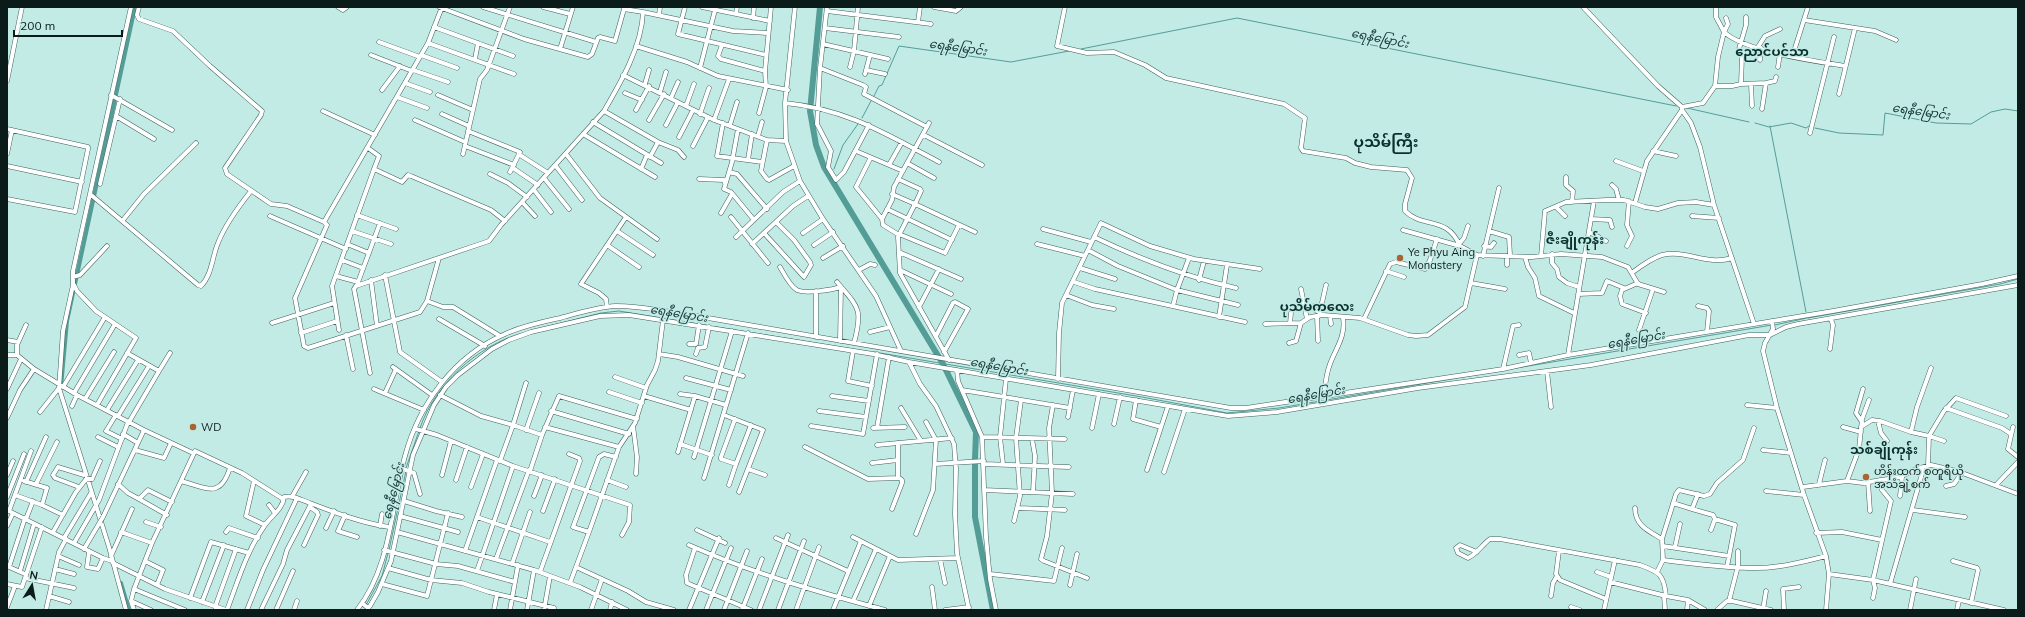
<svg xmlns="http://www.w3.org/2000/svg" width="2025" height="617" font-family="Mulish,'Noto Sans Myanmar',sans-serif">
<rect width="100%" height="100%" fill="#c3ebe6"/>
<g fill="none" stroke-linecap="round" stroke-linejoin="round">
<path stroke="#549d97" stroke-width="1" d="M1081,49L1237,18L1676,106
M874,96L879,86L882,85L899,46L1011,62L1069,51
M1687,108L1749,122
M862,118L871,101
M1755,123L1769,127L1791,123L1806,128L1809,126
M1770,126L1806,312
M1815,128L1839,133L1883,135L1885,113L1936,123L1971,124L1991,112L2005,109L2018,111
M834,169L843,145L858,124
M1808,318L2000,284L2018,279
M1775,325L1807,318
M545,327L601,313L619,311L870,352
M874,352L1142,397L1227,413L1279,408L1772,325
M420,428C435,384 477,346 522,333
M406,468L419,431
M389,550L406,471
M366,605L382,576L388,553"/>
<path stroke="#549d97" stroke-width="4" d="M61,387L67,321L135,7
M121,583L129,610"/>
<path stroke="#549d97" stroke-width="6" d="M820,7L810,111L816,145L824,167L830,177L943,364L976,432L975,459
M975,464V517L993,610"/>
<g stroke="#3c605d" stroke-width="5">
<path id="minor" d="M139,7L137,15L139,19L173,31L210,66L262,111L261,115L225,168L227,174L271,204L287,206L324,222
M338,7L343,10L347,7
M439,7L524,39L588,57L592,54L598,38L600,37L615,41L624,9
M483,7L596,42
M543,7L570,14
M685,7L678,34L766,55
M702,7L770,21
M795,7L785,103L786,141L800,181L823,219L876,296L901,351
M827,7L820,68L817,124L831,151L828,167L836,180L844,172L869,125
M934,7L956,11L961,7
M1065,7L1057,46L1087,53L1114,52L1145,65L1166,78L1284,104L1305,118L1301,148L1303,151L1346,158L1355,163L1371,167L1407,170L1412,178L1405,204V211C1423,229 1447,215 1460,246
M1583,7L1658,86L1682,107V110L1691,123L1700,147L1714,205L1754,324
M827,11L931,24
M643,12L733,31L767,33
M736,14L737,7
M659,15L660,7
M753,18L754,7
M1726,18L1728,24L1724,32C1746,52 1815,61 1845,66
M1804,20L1875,31L1896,40
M918,22L920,7
M434,27L513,56
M825,28L899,37
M379,42L420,57
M428,43L514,74
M823,44L888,59
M722,45L718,56L721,59L765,71
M636,46L687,62L718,76L788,90
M1758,47L1765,36L1780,29
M560,49L573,7
M371,55L412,71
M421,55L457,68
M1790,55L1795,48L1808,7
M475,59L478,43
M1760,60L1761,48
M850,67L854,51L858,7
M1778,67L1780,53
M700,68L715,10
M820,68L863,85L866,87L864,94L927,127
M413,70L448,82
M866,70L885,74
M865,74L870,55
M623,75L714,120L767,140L786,141
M7,81L22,7
M405,83L430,92
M645,84L649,70
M1741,84L1766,83L1775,81L1776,77
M1751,84L1752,106
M1715,86H1732L1741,84L1742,57L1739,49L1746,25V17
M382,90L400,66
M660,92L666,72
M625,93L642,100
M1839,94L1855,28
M111,95L172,130
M438,95L473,110
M397,97L427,108
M671,98L678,82
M785,103C847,109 886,134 939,162
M686,106L694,84
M1682,107L1703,103L1715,86L1718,57L1724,32L1716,17V7
M1762,109L1766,83
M636,110L649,86
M323,111L375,135
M604,111L658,142L678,150L684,157
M759,113L766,87L765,71L771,7
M442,114L469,126
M700,114L709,88
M116,116L154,139
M415,120L465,142
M649,120L664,94
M714,120L729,79
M593,122L661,163
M723,123L717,156L762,162
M666,125L678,102
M730,125L737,102
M7,129L88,147V149L75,212L7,199
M738,129L732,162L724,189L731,192L754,220
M468,131L520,152L510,172
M1810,133L1834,37
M583,134L655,177
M924,135L982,165
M758,136L762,122
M679,137L693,110
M767,140L761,171L767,179L769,180L794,166
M465,146L514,165
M693,146L708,117
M368,148L379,156L374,169L402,182L408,175L411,176L491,210L505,221
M856,151L903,171
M1653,151L1676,156
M7,154L12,130
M463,154L480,79L487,70L510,7
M566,154L600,198L657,239
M520,155L548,173
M650,157L658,142
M870,159L856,187L882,219
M748,160L752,134
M1616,161L1643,171
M907,163L934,178
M555,165L582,200
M889,165L902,142
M7,166L82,182
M513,168L538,185
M641,169L647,155
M729,172L737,174L767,209
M490,174L508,183L527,197
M1566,177V185L1573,191L1572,202
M544,178L569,209
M699,179L724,180L725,183
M100,184L120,99
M1612,185L1616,189L1619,200
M534,190L551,212
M90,194L198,285L201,286C212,275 212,257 218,243C225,225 239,206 251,191
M892,194L915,204L921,191L920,189L898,179
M522,202L535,216
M1635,203L1647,161L1682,110
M1556,207L1565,216
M887,209L952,240
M721,213L732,194
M357,215L396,229
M270,216L346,249
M1692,216L1719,218
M731,217L768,263
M1591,219L1610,220L1612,227
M123,220L144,194L196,143
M1043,229L1091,242
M352,231L391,244
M617,231L653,255
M1489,231L1509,237L1510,255
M1589,232L1606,241
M764,233L804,277L811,265L810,262L794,240L776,222
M803,233L823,219
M899,234L945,253L959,225
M899,235L883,225L882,219L892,200L894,187L929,123
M736,237L783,192L800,181
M1094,237C1140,259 1186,277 1236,288
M347,244L369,253
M752,244L793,206L808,196
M1037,244L1085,256
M1459,244L1464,238L1468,226
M607,245L639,267
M814,245L833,232
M1484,246L1491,247L1494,243
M1627,246L1632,236L1627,225L1629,201
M1088,250L1118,266L1177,290L1238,305
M899,252L961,279
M1552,254V263L1557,269L1559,277L1567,283L1579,287
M1477,255L1532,257L1561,254L1602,257L1628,267L1638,284L1664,292
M1483,256L1499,188
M1507,256V265
M1541,256L1545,211L1566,202L1607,200H1624L1645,207L1658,209L1678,203L1696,202L1714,205
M1525,257L1528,267L1535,278L1539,296L1574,313
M439,258L427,301L420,312L308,348L304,346L295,298L327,225L324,222L428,43L442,7
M823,258L843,246
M342,260L363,268
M780,267C784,274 790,286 797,290C806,294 831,290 841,287L843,289
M1080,268L1115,279
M859,270L870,264L875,265
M900,270L951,294
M1386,271L1404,277
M1633,272C1641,266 1652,258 1662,255C1685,249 1707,266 1732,258
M385,275L400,352L442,382
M336,276L358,282
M73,277L80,275L107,246
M371,280L377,326
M1199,280L1204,261
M837,282C859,308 863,309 854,343
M1074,282L1095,289L1245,322
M1471,283L1505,289
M1638,283L1622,290L1620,296L1622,304L1646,313
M74,285L77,291L96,311L136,338L97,405
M357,285L380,223
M1301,289L1307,319
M1578,294L1602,293L1607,281L1624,288
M1066,295L1092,305L1114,309
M427,301L443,307H453L500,336
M1173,306L1177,290L1189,258
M1314,306L1315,310L1319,312
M1698,306L1707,308L1709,311L1707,332
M607,307L606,299L599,293L581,284L626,217
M919,307L939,269
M1317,316L1318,341
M1319,316L1326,285
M1330,316L1331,324
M1219,317L1227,265
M439,319L485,346
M1364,319L1390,264L1396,262L1425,269L1430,260L1437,239
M1772,321L1773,329L1765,343L1763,351L1777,408L1804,495L1826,556L1829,574L1826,610
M272,323L334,303
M1290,323L1291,313
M1265,324L1301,323L1310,317L1323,315L1360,318L1408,335L1416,336L1428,335L1465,307L1477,255L1460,246L1403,230
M339,330L332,286L374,169
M1639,330L1653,289
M870,332L890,327
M301,333L337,321
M346,335L353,369
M936,336L953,303L955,302L968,309L944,352
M816,337V291
M7,340L18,342
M840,341L841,287
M1289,343L1296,341L1301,323
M689,344H696L699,325
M1830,349L1833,325L1831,319
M853,351L848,381L872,386
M127,353L159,371L129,422
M659,354L678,357L743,376
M696,354L698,348L705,347L709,327
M7,355H17L34,369L77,395L144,430L193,453
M17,355V345L26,325
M1519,355L1529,353L1531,363
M1568,355L1594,201
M949,360L900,273L898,237L915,204L975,232
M909,362L1228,416L1277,412L1418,388L1591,365L1749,335H1770L1786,327L1798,324L2018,285
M393,367L432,395
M1503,369L1513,326L1519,325
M957,370L958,381L982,437L986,537L990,579L996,610
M159,371L170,353
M1547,371L1551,407
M370,373L354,289L356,286L489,241L501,225L604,111C621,82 642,46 643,12L624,9L625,7
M615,377L646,388
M686,378L731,390
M1058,379L1059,333L1062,303L1101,223L1150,246L1194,259L1260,269
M63,387L105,317
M7,389L21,359
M374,389L424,410
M962,390L1070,408
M609,392L642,403
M74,393L115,324
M385,393L396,369
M680,394L695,396L726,405
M440,395L481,416L513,425L526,383
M644,396L691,410
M832,396L869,401
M1324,396C1325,385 1326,374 1330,364C1336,348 1346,336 1343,318
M85,399L114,352
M1136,400L1133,419L1161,427
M1053,405L1049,428L1052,493L1047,536L1041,559L1044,561L1087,578
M1747,405L1777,408
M72,406L77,395
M901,408L921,441
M1946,408L2002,428L2011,434
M107,410L138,360
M551,411L629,434
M819,411L866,417
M40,412L59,388
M116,415L106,431L122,439
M724,415L763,430L739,492
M118,416L149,366
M1068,417L1073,390
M7,418L20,390L34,369
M735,419L721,457V459L736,464L751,425
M1878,421L1881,433L1887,441
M1862,422L1856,413L1863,389
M1114,424L1120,397
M633,426L637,457L636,474
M811,426L863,434L877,354
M545,427L619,447
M1843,427L1861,432
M1861,427L1872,420L1880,421L1911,432L1929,436L1928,466
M2013,427L2008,449L2018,457
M873,428L905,427
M877,428L889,357
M1092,428L1099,394
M416,429L437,435L513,466L630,505L629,522L622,535
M526,430L539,393
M1911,432L1917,407L1931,368
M123,434L138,443
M542,435L559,396L637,419
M98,437L118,447
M982,437L1065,439
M1032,439L1035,456L1033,492
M1944,441L1929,436L1944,411L1956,398L2006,416
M680,444L712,455
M877,445L952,438
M805,447L868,479L898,478V443
M135,450L164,458L171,443
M1763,450L1791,453
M678,452L695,396
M616,457L604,454L599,457L573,527L589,532L619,447L635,423L647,385L655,370L658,361L663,320
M694,457L732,331
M500,461L513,425L542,435L530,471
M872,463L898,460
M935,464L984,461
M984,464L1069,467
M1003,464L1000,437L1006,379
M403,469L414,473L420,494
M748,469L765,475
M1147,470L1168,406
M1164,472L1185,409
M7,475L13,461
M442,475L451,441
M704,478L748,333
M92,479L100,461
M456,480L467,447
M607,480L626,487
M24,481L47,488L42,505
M181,481C207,488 220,499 230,468
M254,481L246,516L265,525
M1847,481L1859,449L1862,419L1869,400
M26,482L46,437
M1868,482L1870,511
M36,484L57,442
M118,484L128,493L139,499L148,490L172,502
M1819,484L1825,460
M729,485L736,464
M1996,485L2018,462
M1946,486L1954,484L1962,473
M79,487L55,478L53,475L58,467L84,475
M471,487L483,454
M1803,487L1847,481L1863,483L1900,477L1916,469L1931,465L1957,471L2018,494
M984,490L1073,494
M1766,491L1804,495
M15,495L42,505L63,515
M293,495L306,472
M534,496L542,475
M1900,496L1902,477
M7,497L24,454
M139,499L167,515
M404,501L436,511L462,517
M1673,503L1692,509L1698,494
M269,505L275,513
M1019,508L1065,510
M1635,508C1635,526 1649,531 1662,539L1663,560L1657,572
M892,509L902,483V480L898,477
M1692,509L1713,515L1715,519L1735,525L1727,567
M7,510L103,558L112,561
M1913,510L1965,517
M9,511L31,451
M543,511L555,479
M345,515L338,531L357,537
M400,516L458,532
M103,517L144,430
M477,517L550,542
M25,518L9,567L25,574
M26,519L33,501
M1014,521L1020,496L1016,438L1021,400
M146,522L161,527
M7,526L13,513
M380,526L382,514
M326,528L334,511
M697,530L725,543
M1711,530L1715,519
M53,532L76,492L87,478
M121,532L152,543
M226,532L229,528L258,538
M397,532L534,570L580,587L627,610
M1816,533L1842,532L1882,540
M916,534L933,490L936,440L926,422
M853,537L898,560L958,558
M64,538L91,493
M776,538L848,571
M1662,539L1676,494L1679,490L1704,496L1710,494L1717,483L1743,460L1754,428
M74,543L99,500L128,422
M304,545L318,515L317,512L310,507
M689,545C752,573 818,592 885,610
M1663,546L1729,556
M1675,547L1680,524
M695,548L686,575L687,583L751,610
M84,549L100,522
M384,550L436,564L458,566L515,582
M465,551L497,460
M1559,551L1556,574L1560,580L1606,599
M89,552L87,567L98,569L103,558
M1477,552L1460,545L1456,548L1458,553L1468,558C1477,554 1482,545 1490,539H1500L1640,565C1659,572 1664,574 1666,596L1688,600L1687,610
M58,556L79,565
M111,556L132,509
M496,559L529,470
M940,559L945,583
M1663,560C1694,564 1725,568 1756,568C1779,568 1803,562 1826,556
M145,561L163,570L157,585
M1953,561L1977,568L1978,570L1971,603
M113,563L165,589L226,610
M512,564L530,512
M576,567L628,591L646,602L674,610
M388,568L431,580L462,583L489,592L554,608
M55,569L74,574
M20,571L34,524
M477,571L513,466
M540,572L580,461L579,458L569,454
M1597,572L1611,577
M990,574L1054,581L1062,548
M1829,574L1873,580L2004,610
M25,578L74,588
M1610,582L1666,596
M570,583L589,532
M7,584L22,587L42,527
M382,584L427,596L448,513
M1890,584L1924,467
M1070,585L1077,554
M932,587L935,610
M134,589L131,601L151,610
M1664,595L1665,610
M49,596L69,602
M1551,596L1553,583L1557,576
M190,598L211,542L249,553
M1873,598L1875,588L1873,580L1891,501L1882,490L1880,480
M1688,600L1705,610
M131,601L134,610
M853,601L876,549
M1729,601L1738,566V551
M202,602L224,545
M362,603L368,608L370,606L378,592L391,561L413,455L434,405L446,387L458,375L492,349L509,340L531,332L600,316L629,315L873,354L909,362L920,384L936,406L954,444L956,469L955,514L957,553L969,610
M869,606L890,556
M7,607L15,586
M215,607L236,549
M1571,607L1580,610
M46,610L59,552L66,539
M126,610L109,547L59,388L63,331L73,285V271L131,7
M185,610L134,589L152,543L195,451L242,473L283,499L284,497C294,495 301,500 310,503C336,513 362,523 389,527
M227,610C238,581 247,550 265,525C272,515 283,509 284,497
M247,610L263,570L297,498
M261,610L283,564L287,550L311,504
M276,610L293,571
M294,610L297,601
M357,610C391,567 391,507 405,456C419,404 454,356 505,334C522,326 542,322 560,318C578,313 597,307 616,306C637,306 658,310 679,313L1231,408H1246L1503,369L1568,355L1833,311L1982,284L2018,276
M494,610L497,594
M510,610L518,565
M527,610L534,570
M544,610L550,576
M591,610L602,579
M610,610L612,602
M689,610L719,538
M706,610L731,548
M724,610L747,551
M742,610L762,559
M759,610L788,535
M778,610L804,541
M796,610L819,547
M833,610L861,541
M945,610L969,607
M1604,610L1615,560
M1717,610L1727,601H1732L1771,610
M1763,610L1766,591
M1784,610L1783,589L1799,587
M1910,610L1916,579
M1957,610L1959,600"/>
</g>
<use href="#minor" stroke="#fff" stroke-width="4"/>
<g stroke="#3c605d" stroke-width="5" stroke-linecap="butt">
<path id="minor-bridge" d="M87,479H92
M100,522L103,517"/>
</g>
<use href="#minor-bridge" stroke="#fff" stroke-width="4"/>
</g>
<g fill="#a86533" stroke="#c3ebe6" stroke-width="1.5">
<circle cx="1400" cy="258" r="4"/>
<circle cx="193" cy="427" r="4"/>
<circle cx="1866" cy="477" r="4"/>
</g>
<g text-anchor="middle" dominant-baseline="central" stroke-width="3" stroke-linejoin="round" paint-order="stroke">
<g font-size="11" fill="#0b1b19" stroke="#c3ebe6" text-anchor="start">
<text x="1408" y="252">Ye Phyu Aing<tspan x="1408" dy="13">Monastery</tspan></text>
<text x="201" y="427">WD</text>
<text x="1874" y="471">ဟိန်းထက် စတူရီယို<tspan x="1874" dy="13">အသံချဲ့စက်</tspan></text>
</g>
<g font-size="12" font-style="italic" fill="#163a37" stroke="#c3ebe6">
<text transform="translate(1380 38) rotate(11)">ရေနီမြောင်း</text>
<text transform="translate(958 47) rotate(8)">ရေနီမြောင်း</text>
<text transform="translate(1921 111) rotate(8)">ရေနီမြောင်း</text>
<text transform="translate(679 313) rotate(9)">ရေနီမြောင်း</text>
<text transform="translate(1636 339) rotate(-10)">ရေနီမြောင်း</text>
<text transform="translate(999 366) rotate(10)">ရေနီမြောင်း</text>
<text transform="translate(1316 394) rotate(-10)">ရေနီမြောင်း</text>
<text transform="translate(393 491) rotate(-76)">ရေနီမြောင်း</text>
</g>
<g font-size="13" font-weight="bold" fill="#09302d" stroke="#c3ebe6">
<text x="1772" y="51">ညောင်ပင်သာ</text>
<text x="1575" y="239">ဇီးချိုကုန်း</text>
<text x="1317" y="306">ပုသိမ်ကလေး</text>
<text x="1884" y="449">သစ်ချိုကုန်း</text>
</g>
<g font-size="15" font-weight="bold" fill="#09302d" stroke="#c3ebe6">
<text x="1386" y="141">ပုသိမ်ကြီး</text>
</g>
</g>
<rect width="2025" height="617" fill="none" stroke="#0b1b19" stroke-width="16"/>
<g transform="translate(32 585) rotate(11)" stroke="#c3ebe6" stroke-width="3" paint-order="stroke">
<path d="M0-3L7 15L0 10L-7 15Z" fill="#0b1b19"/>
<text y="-6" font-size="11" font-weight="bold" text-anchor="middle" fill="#0b1b19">N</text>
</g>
<path d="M14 30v6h108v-6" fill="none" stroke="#0b1b19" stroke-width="2"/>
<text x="20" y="30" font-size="12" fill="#0b1b19" stroke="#c3ebe6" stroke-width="3" paint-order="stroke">200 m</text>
</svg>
